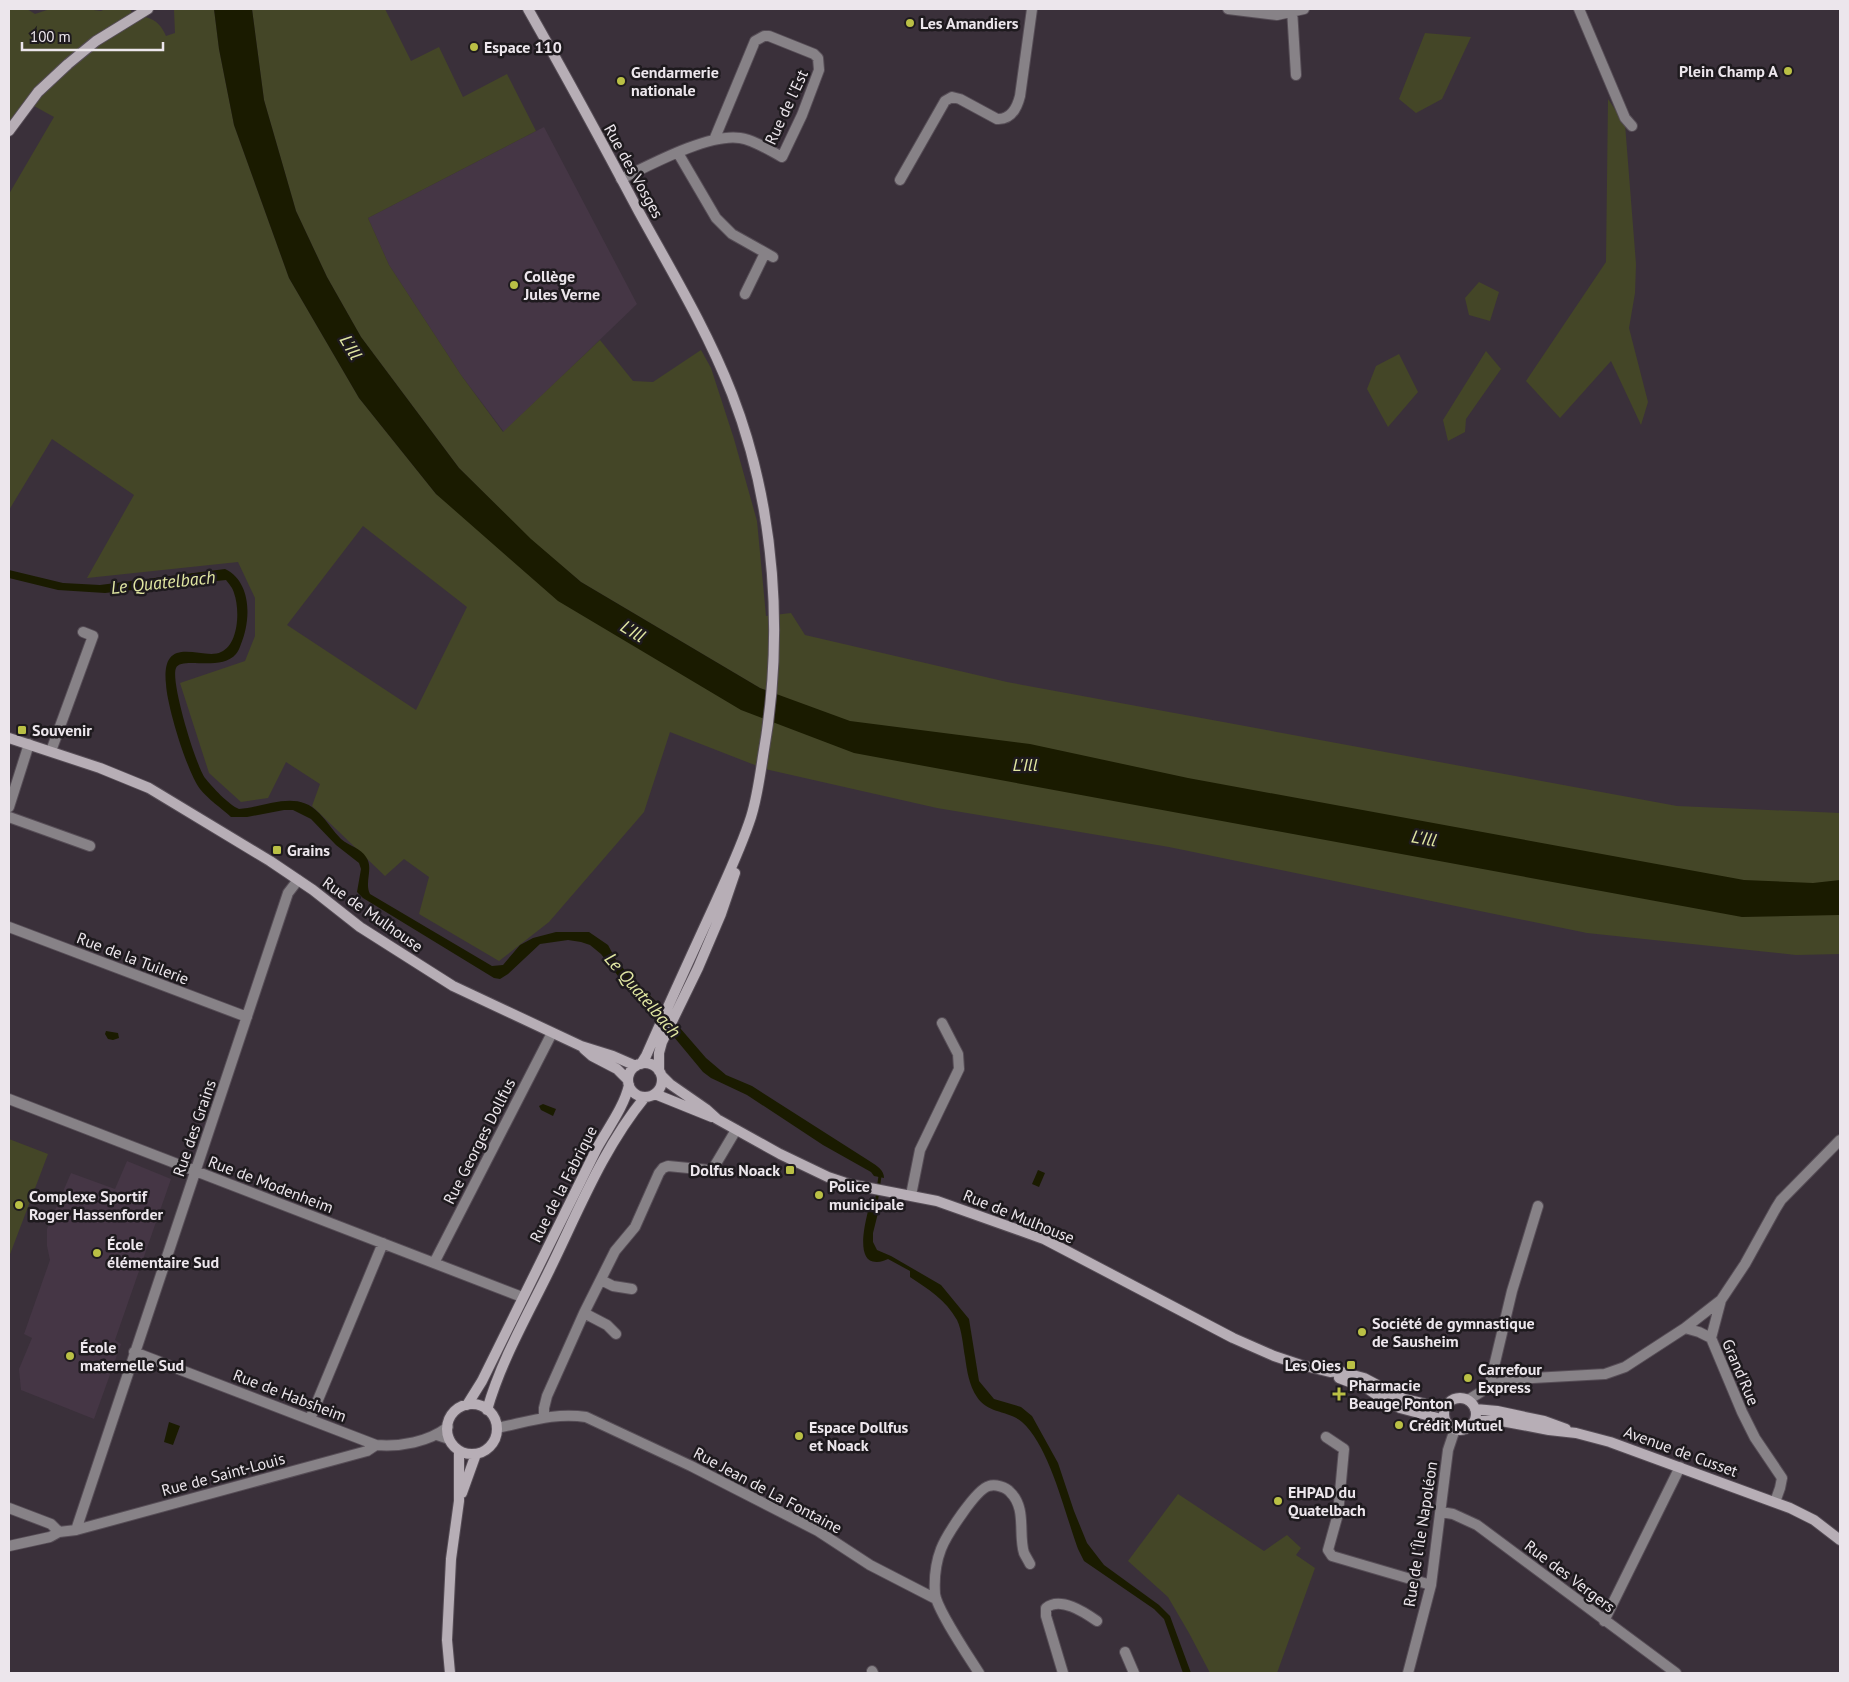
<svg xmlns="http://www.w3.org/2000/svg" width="1849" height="1682" font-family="'PT Sans',sans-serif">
<rect width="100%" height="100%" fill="#3a303a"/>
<path fill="#453645" d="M544,127L637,304L504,432L461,375L389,265L368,218Z
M127,1161L171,1179L115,1340L121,1344L94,1419L21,1390L19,1369L32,1338L24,1334L50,1260L47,1246V1229L71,1173L115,1189Z"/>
<path fill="#444627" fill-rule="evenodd" d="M9,9H27L35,14L50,9H86L101,11L105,9H130L137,22L146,17C157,21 161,25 166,36L175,33L174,9H214L219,49L234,125L289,278L359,398L436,494L773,721L777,694L760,688L581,582L531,540L459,468L361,337L327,277L296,211L264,100L252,9H385L411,61L439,47L463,97L507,74L536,131L368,218L389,265L461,375L503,432L600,340L633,381L653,382L701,350L711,368L734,439L757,521L766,616L791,613L805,635L1007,682L1677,806L1840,813V954L1796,955L1587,933L1169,847L937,808L765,769L670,732L644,812L549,922L499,961L419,914L429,877L404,859L385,876L312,806L320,784L286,762L268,798L241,802L209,773L180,683L245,661L255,636V598L238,562L87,578L134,495L52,439L9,510V194L54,117L25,101L9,122ZM363,526L467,607L416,710L287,625Z
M1425,33L1471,37L1442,99L1416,113L1399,99Z
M1608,99L1625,124L1636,264L1635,293L1629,328L1648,402L1641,425L1611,361L1560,418L1526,381L1606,262Z
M1479,282L1499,292L1490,321L1469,315L1465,298Z
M1486,351L1501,369L1466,419L1465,432L1448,441L1443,420Z
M1399,354L1418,392L1388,427L1367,389L1376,366Z
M9,1139L48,1154L9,1257Z
M1178,1494L1264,1551L1287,1535L1301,1548L1296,1555L1315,1568L1277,1673H1210L1189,1633L1168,1597L1128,1561Z"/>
<path fill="#1a1b00" d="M214,9H252L264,100L296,211L327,277L361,337L459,468L531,539L581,582L760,688L850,721L1030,744L1188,778L1744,880L1813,883L1840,880V915L1742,917L854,753L741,710L558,601L436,494L359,398L289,278L234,125L219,49Z
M225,569C252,582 251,620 241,644C240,647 238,652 236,654C221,672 181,656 176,668C170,681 196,766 205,778C212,787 229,805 239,809C266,807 297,789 319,813C327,821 333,831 341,839C349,846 361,848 366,857C374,868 364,882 370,894L492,966L503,965L520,945L533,938L556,932H589L608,945L616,960L635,982L658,1003L652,1015L632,994L601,954L590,945L581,942L568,940L540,944L508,974L500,979L494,978L363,898L357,892L361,869L359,863L336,845L311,819L293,810H284L247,817H231C221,808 208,799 200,789C187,772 167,706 166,684C165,676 165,664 170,658C181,644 208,659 221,652C239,644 240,609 234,593C233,588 229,584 226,580L105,593L58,590L9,578V570L63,583L100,585Z
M680,1028L706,1058L726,1075L752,1086L871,1162C877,1166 884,1170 884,1178L874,1176L871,1172L823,1145L747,1095L711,1078L703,1072L674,1037Z
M106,1031L118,1033L119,1038L113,1040L108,1039L105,1034Z
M543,1104L556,1109L553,1116L541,1110L539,1106Z
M1038,1170L1045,1173L1039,1187L1032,1184Z
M871,1200L881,1201L873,1233V1242L877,1250L891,1256L941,1285L969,1319L979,1381L994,1399L1021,1407L1032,1416L1058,1463L1074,1511L1087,1543L1104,1565L1159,1605L1170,1616L1191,1673H1183L1164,1619L1154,1609L1084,1561L1078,1549C1065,1514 1050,1447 1022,1422C1008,1410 988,1414 977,1397C969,1385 967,1371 965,1357C963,1346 962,1330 957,1320C946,1300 928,1289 910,1277V1271L888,1259C885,1260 881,1262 877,1262C852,1263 868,1212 871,1200Z
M169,1422L180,1426L173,1445L164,1442Z"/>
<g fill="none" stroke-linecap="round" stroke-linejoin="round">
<path stroke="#1a1b00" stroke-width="3" d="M876,1204L880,1176L878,1173"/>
<g stroke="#564d56" stroke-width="12">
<path id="street" d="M1228,9L1277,15L1304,9
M1292,9L1296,75
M1579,9L1625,118L1632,126
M678,153L716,218L732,234L773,257
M621,179C650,165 709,133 740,138C754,140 769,150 782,157L802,115L819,70L818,58L814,54L769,36H764L755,41L714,140
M900,180L945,101L952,97L960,99L997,119C1011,120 1017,108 1020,96L1032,9
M745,294L765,253
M51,751L93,636L83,632
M9,807L29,744
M9,817L90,846
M9,927L247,1017
M9,1099L522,1297
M911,1195L920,1150L959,1069L958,1054L942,1023
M434,1263L552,1033
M601,1280L613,1286L632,1289
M584,1313L607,1325L616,1334
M1685,1328L1699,1332L1711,1338L1742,1412L1755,1438L1782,1478L1780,1488L1775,1502
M1711,1338L1721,1300L1745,1264L1776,1208L1781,1200L1840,1140
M134,1352L376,1445C401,1447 428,1442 448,1427
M1492,1385L1491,1379L1512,1291L1538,1206
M1468,1400L1492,1385L1514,1379L1605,1374L1625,1367L1685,1328L1721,1300
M544,1418V1408L547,1396L584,1313L615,1251L635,1227L659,1173L663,1168L668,1166L709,1170L714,1167L736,1130
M310,1419L383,1243
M497,1428C527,1422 555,1412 586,1417L691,1466L818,1531L870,1565L936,1599
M437,1435L449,1439
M1326,1437L1344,1449L1338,1514L1328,1550L1332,1556L1431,1585
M9,1508L51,1524L59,1532L76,1530L367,1451L376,1445
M1441,1512L1453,1514L1477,1525L1676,1673
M76,1530L288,893L298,880
M9,1546L50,1537L59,1532
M1604,1621L1680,1467
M1125,1652L1134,1673
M872,1671L873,1673
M979,1673C969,1657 937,1610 935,1594C934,1579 936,1562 941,1549C946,1536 976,1489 989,1486C995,1484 1006,1487 1010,1492C1027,1508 1018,1534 1024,1553C1026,1557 1028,1560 1030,1564
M1063,1673L1046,1616V1608C1060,1596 1084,1612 1097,1621
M1408,1673L1431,1585L1448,1450L1455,1429"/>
</g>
<g stroke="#564d56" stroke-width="12">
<path id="secondary" d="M528,9C566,76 603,144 639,212C672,272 707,330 732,394C776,508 784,637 763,756C760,776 757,798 751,817C741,848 727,877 714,906C691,956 668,1006 646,1056L641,1064
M9,131L38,92L68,64L96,41L148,9
M9,738L100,768L149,788L270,861L313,890L360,927L453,986L581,1046L613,1056L636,1066
M584,1049L592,1056L617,1069L628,1080
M628 1080a17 17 0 1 1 34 0a17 17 0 1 1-34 0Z
M659,1071V1053L662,1042L698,968L721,914L735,873
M662,1076L670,1084L706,1109L717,1119L780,1154L828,1177L849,1184L937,1201L1044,1239L1233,1338L1274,1356L1301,1365L1330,1372L1338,1371L1364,1378L1404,1399L1435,1406L1446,1405
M655,1094L712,1117
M1339,1378L1368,1389L1386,1401L1400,1408L1445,1420
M1444 1414a16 16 0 1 1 32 0a16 16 0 1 1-32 0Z
M447 1429a25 25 0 1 1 50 0a25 25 0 1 1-50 0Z
M467,1405L482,1381L597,1148C608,1128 624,1107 629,1085
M1475,1409L1497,1411L1544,1421L1566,1429
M487,1410C501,1361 527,1316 549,1271C578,1212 603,1148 645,1097
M1471,1424L1482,1421L1496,1420L1549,1430L1576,1433L1610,1442L1790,1508L1814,1520L1840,1540
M462,1493L476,1454
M450,1673L447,1640L451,1559L459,1501V1451"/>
</g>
<use href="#street" stroke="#878287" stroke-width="10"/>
<use href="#secondary" stroke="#b7aeb6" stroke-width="10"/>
</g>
<g fill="#bac045" stroke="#1e1a1e" stroke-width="2">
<circle cx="910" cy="23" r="5"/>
<circle cx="474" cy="47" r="5"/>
<circle cx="1788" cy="71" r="5"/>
<circle cx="621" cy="81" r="5"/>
<circle cx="514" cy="285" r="5"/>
<rect x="17" y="725" width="10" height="10" rx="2.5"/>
<rect x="272" y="845" width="10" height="10" rx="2.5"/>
<rect x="785" y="1165" width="10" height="10" rx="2.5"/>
<circle cx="819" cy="1195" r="5"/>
<circle cx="19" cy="1205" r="5"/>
<circle cx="97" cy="1253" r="5"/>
<circle cx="1362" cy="1332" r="5"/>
<circle cx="70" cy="1356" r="5"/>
<rect x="1346" y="1360" width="10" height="10" rx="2.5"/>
<circle cx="1468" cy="1378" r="5"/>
<path d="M1336.5 1386.5h5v5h5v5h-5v5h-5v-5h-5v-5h5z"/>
<circle cx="1399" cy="1425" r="5"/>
<circle cx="799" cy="1436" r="5"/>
<circle cx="1278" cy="1501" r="5"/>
</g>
<g text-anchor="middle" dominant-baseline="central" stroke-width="5" stroke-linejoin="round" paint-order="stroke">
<g font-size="16" font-weight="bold" fill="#ece6ec" stroke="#1e1a1e" text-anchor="start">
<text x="920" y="23">Les Amandiers</text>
<text x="484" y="47">Espace 110</text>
<text x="1778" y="71" text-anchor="end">Plein Champ A</text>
<text x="631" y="72">Gendarmerie<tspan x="631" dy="18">nationale</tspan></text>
<text x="524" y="276">Collège<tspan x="524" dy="18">Jules Verne</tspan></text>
<text x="32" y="730">Souvenir</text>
<text x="287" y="850">Grains</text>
<text x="780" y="1170" text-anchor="end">Dolfus Noack</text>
<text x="829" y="1186">Police<tspan x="829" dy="18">municipale</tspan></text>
<text x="29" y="1196">Complexe Sportif<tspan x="29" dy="18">Roger Hassenforder</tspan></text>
<text x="107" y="1244">École<tspan x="107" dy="18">élémentaire Sud</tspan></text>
<text x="1372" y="1323">Société de gymnastique<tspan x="1372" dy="18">de Sausheim</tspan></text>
<text x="80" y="1347">École<tspan x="80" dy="18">maternelle Sud</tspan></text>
<text x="1341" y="1365" text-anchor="end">Les Oies</text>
<text x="1478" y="1369">Carrefour<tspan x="1478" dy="18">Express</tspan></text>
<text x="1349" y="1385">Pharmacie<tspan x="1349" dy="18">Beauge Ponton</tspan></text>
<text x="1409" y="1425">Crédit Mutuel</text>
<text x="809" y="1427">Espace Dollfus<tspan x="809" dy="18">et Noack</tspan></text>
<text x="1288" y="1492">EHPAD du<tspan x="1288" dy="18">Quatelbach</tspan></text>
</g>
<g font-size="16" fill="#ece6ec" stroke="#1e1a1e">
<text transform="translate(786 107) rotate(-65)">Rue de l'Est</text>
<text transform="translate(634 171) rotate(61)">Rue des Vosges</text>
<text transform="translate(373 914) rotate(35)">Rue de Mulhouse</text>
<text transform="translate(133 958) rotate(21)">Rue de la Tuilerie</text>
<text transform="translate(194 1128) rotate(-71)">Rue des Grains</text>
<text transform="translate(479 1141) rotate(-63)">Rue Georges Dollfus</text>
<text transform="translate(271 1184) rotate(21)">Rue de Modenheim</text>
<text transform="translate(563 1184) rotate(-63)">Rue de la Fabrique</text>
<text transform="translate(1019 1216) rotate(22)">Rue de Mulhouse</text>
<text transform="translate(1741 1372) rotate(67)">Grand'Rue</text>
<text transform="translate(290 1395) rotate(21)">Rue de Habsheim</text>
<text transform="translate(1681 1451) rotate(20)">Avenue de Cusset</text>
<text transform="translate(223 1474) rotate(-15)">Rue de Saint-Louis</text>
<text transform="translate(768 1490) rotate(28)">Rue Jean de La Fontaine</text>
<text transform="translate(1420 1534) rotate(-81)">Rue de l'Île Napoléon</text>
<text transform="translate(1570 1576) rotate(37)">Rue des Vergers</text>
</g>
<g font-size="18" font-style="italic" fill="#e1e7a2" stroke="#1e1a1e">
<text transform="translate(351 347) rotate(59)">L'Ill</text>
<text transform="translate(163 582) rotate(-6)">Le Quatelbach</text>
<text transform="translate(633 631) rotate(31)">L'Ill</text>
<text x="1025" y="764">L'Ill</text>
<text transform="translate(1424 838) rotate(10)">L'Ill</text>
<text transform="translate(643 995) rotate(49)">Le Quatelbach</text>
</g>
</g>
<rect width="1849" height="1682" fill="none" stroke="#ece6ec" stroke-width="20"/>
<path d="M22 42v8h141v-8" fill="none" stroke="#ece6ec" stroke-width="2.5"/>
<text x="30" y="42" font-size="15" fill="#ece6ec" stroke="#1e1a1e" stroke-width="4" paint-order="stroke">100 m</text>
</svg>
